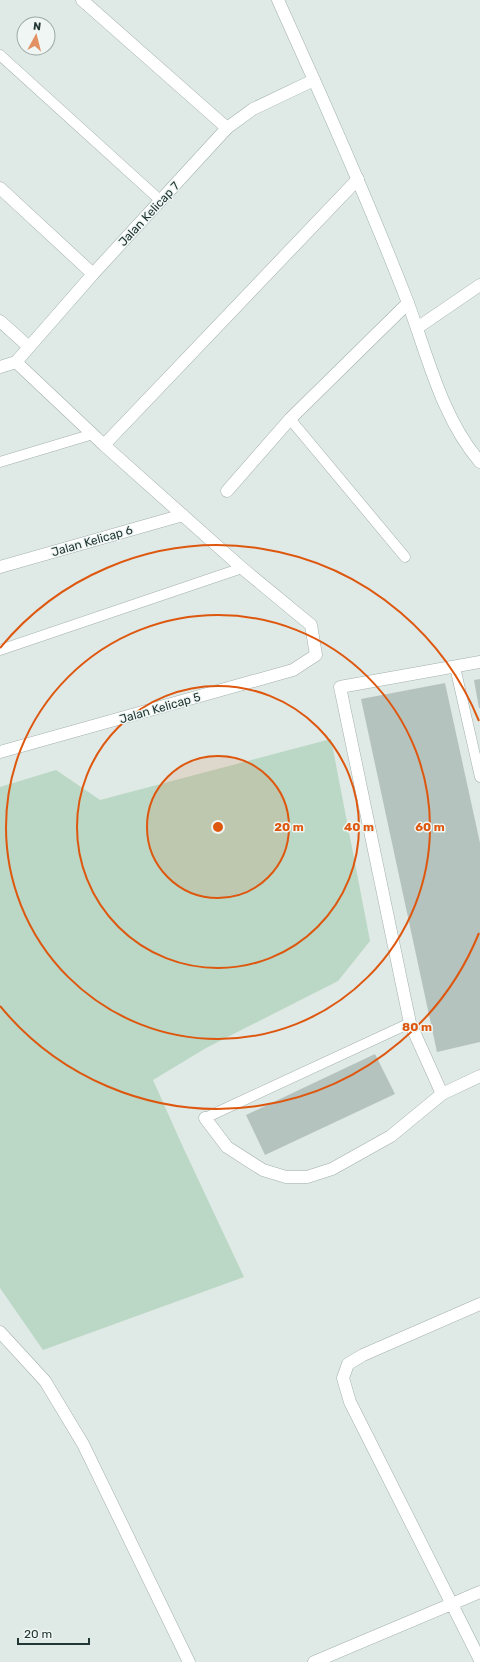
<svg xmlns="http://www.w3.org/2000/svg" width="480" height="1662" font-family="Rubik,sans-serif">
<rect width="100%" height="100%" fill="#dfe9e5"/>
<path fill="#bad8c5" d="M331,739L370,941L338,981L206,1048L153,1080L182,1145L244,1277L43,1350L0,1288V787L56,770L100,800Z"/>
<path fill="#b5c3bf" d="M480,679V708H479L474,680Z
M445,683L480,843V1042L437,1052L361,699Z
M375,1054L395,1094L265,1155L246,1115Z"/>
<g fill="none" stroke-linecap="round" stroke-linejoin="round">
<g stroke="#a3b0ac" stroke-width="11">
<path id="lane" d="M0,55L161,201
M290,419L405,557
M0,462L93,434
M0,650L242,568
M455,667L480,777
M205,1118L410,1023"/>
</g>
<g stroke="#a3b0ac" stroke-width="13">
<path id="street" d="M82,0L227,128
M278,0L314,80
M0,188L93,274
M0,321L29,347
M417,328L480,285
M104,445L358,179
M227,491L290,419L408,303
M0,567L183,515
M0,752L293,670L316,655L311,625L242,568L104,445L16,362
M442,1094L410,1023L340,687L480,662
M205,1118L227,1147L263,1170L286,1177H307L332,1169L391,1136L442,1094L480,1076
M480,1304L363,1355L348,1364L343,1378L350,1402L480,1660
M0,1332L45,1381L83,1444L189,1662
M314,1662L480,1592"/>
</g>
<g stroke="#a0b3ae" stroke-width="13">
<path id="secondary" d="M0,367L16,362L93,274L227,128L253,109L314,80C347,154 379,228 408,303C428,357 442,418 480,462"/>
</g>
<use href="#lane" stroke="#fff" stroke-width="10"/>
<use href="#street" stroke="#fff" stroke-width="12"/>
<use href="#secondary" stroke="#fff" stroke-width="12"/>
</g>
<circle cx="218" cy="827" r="71" fill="#de570e" fill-opacity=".12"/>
<g fill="none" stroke="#de570e" stroke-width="2">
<circle cx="218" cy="827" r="71"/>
<circle cx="218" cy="827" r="141"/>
<circle cx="218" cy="827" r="212"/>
<path d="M479 933A282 282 0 0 1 0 1006M0 648A282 282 0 0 1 479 721"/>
</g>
<g text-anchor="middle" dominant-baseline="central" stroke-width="3" stroke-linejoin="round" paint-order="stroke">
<g font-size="12" fill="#223734" stroke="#eff6f3">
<text transform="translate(149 214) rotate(-47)">Jalan Kelicap 7</text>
<text transform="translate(92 541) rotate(-16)">Jalan Kelicap 6</text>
<text transform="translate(160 708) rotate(-16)">Jalan Kelicap 5</text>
</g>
</g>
<circle cx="218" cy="827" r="6" fill="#de570e" stroke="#eff6f3" stroke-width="2"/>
<g font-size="12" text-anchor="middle" font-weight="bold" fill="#de570e" stroke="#eff6f3" stroke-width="3" stroke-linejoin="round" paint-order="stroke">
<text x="289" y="831">20 m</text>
<text x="359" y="831">40 m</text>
<text x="430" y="831">60 m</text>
<text x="417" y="1031">80 m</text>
</g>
<g transform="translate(36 36) rotate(7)"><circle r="19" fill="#eff6f3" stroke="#9daaa7"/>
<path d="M0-3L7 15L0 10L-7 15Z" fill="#e39163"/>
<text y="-6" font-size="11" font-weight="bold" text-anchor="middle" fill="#223734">N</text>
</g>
<path d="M18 1638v6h71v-6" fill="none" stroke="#223734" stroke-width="2"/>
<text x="24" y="1638" font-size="12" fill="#223734" stroke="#eff6f3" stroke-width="3" paint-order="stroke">20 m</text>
</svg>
